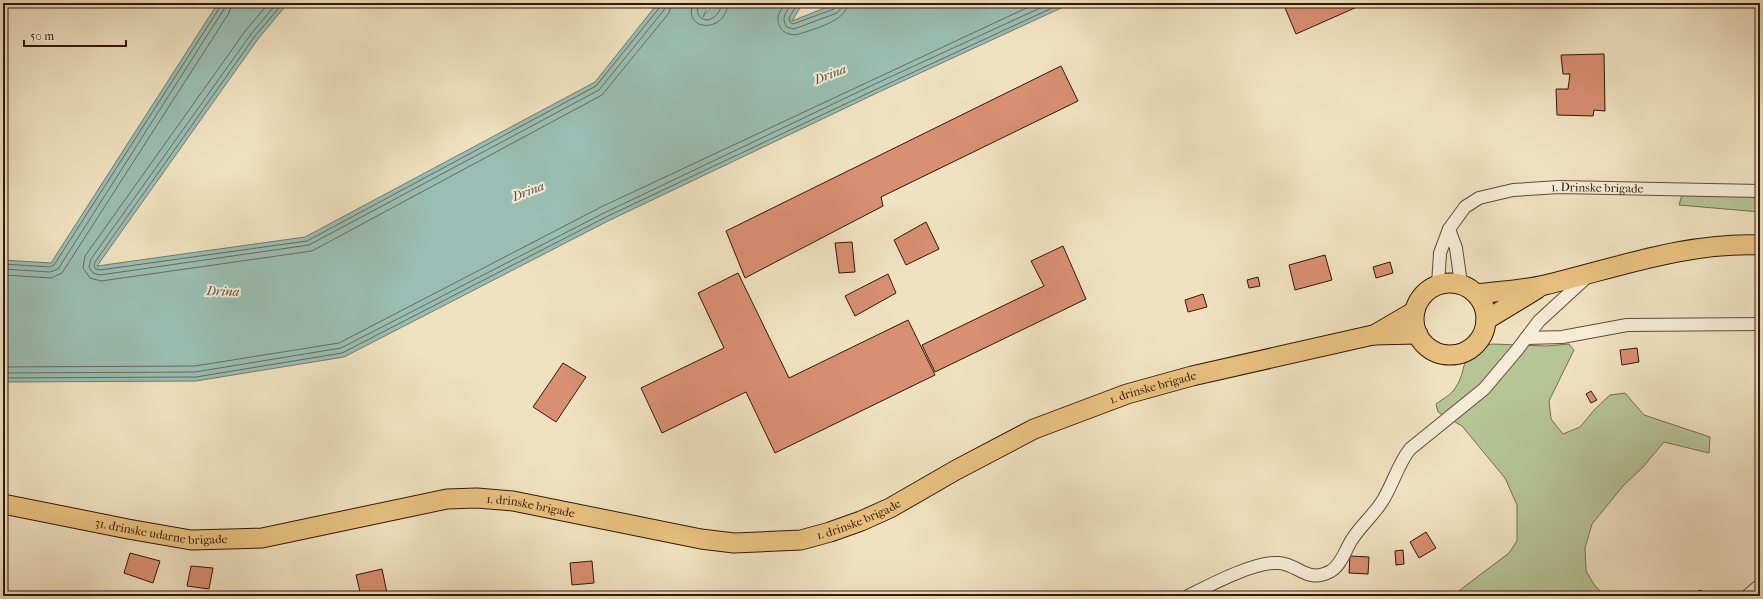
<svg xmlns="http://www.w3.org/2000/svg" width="1763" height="599" font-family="'IM FELL French Canon',serif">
<rect width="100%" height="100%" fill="#f0e2c1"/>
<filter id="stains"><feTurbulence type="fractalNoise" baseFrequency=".005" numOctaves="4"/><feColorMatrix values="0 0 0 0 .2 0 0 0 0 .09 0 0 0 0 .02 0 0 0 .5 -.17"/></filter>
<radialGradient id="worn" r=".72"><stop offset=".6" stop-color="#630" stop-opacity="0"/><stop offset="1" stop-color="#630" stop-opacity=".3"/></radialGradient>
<path fill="#b6c496" stroke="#746e4f" d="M1682,195L1760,196V212L1679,205Z
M1492,344L1546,346L1569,344L1574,350L1549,401L1551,419L1563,434L1580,427L1595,409L1610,395L1625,393L1644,415L1710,437L1709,453L1664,442L1643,467L1623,486L1592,524L1585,548L1586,571L1595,586L1606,596H1452L1509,553L1517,541V505L1505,478L1462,426L1438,412L1436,404C1441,400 1449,396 1453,391C1471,369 1454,353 1492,344Z"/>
<path fill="#9abeb3" stroke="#717b6f" d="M218,3H288L258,39L97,266L305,237L595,82L658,3H709L703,17L714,3H803L792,21L837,3H1072L881,91L608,221L344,357L196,381L3,382V260L51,263Z"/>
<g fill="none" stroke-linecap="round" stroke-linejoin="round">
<path stroke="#666a5e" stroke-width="1" d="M269,3L246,30L85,256L83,268L90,278L101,281L312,251L602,95L669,13L672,3
M277,3L251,34L91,259L89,267L93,273L100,275L309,245L599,90L664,10L666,3
M283,3L255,36L95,262L94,266L96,269L100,270L307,241L596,86L660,7L661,3
M693,3C682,32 726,34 728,3
M699,3C696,11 697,19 707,20C715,19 721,11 722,3
M785,3C783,7 779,12 778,17C777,30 788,37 799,34C814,29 847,21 848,3
M792,3C787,11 780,18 787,27L794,29L837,13L841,8L842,3
M798,3L789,18L790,22L793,24L834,9L836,3
M3,264L50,267L54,265L220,7L221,3
M3,269L50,272L58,269L224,9L226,3
M3,275L51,278L62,273L229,13L232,3
M3,367L195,366L339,343L601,207L1037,3
M3,373L195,372L341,348L604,213L877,83L1051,3
M3,378L196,377L342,353L606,217L879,88L1063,3"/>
</g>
<path fill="#d88f72" stroke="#331708" d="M1283,3H1366L1296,34Z
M1758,7H1760V39H1757Z
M1604,54L1605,111L1594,110L1593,116L1557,115L1556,89H1568L1570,74H1563L1561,55Z
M1061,66L1078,101L881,197L883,206L745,278L726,231Z
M926,222L939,249L906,265L894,240Z
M852,242L855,272L839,273L835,243Z
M1063,246L1086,299L935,372L922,345L1044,286L1031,261Z
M1325,255L1332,280L1295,290L1289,265Z
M1390,262L1393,273L1376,278L1373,267Z
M738,273L789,378L908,320L935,375L775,453L746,392L662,433L641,388L724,348L698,293Z
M888,274L896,293L855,316L845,296Z
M1258,277L1260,286L1249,288L1247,280Z
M1203,294L1207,307L1188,312L1185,300Z
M1637,348L1639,362L1622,365L1620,350Z
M563,363L586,377L556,422L533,407Z
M1591,391L1597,400L1591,403L1586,394Z
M1426,532L1436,548L1419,558L1410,542Z
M1403,550L1404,564L1396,565L1395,551Z
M130,553L160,561L153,583L124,573Z
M1350,556L1369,557L1368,574L1349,573Z
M592,561L594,583L572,585L570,563Z
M191,566L213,568L209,589L187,586Z
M382,569L387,593L375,596H361L356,575Z
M1701,590L1703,596H1687Z"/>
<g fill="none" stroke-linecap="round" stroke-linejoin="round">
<g stroke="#624a36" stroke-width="14">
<g id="street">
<path d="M1449,229L1456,248L1461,284"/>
<path id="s1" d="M1438,285L1440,253L1449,229L1465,207L1479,198L1513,190L1559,187L1760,191"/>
<path d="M1526,338L1562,337L1627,325L1760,324"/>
<path d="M1188,596C1210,585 1255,561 1279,563C1300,565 1307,584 1331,571C1341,565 1345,551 1351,541C1360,526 1374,515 1383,500C1393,484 1398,464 1410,449L1484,389L1517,350L1539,321L1588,276"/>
<path d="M1747,596L1760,585"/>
</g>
</g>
<g stroke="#331708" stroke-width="21">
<g id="primary">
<circle cx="1450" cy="319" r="36"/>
<path d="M1476,294C1499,291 1523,290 1545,285C1616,268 1686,242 1760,245"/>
<path d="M1486,320L1537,289"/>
<path d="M1374,335L1415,311"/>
<path id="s2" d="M3,504L128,529L191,540L229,539L262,538L447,499L477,498L513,501L701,539L734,543L801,540L830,532L861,521L890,508L956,470L1034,429L1127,394L1192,376L1373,335L1418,334"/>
</g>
</g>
<use href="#street" stroke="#f5ecd7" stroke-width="12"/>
<use href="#primary" stroke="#e8c180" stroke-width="19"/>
</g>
<g text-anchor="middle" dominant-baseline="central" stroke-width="4" stroke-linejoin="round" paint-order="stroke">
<g font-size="12" fill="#331708" stroke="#f5ecd7">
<text stroke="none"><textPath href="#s1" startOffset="221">1. Drinske brigade</textPath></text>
<text stroke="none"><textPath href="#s2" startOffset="1195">1. drinske brigade</textPath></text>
<text stroke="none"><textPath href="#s2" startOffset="536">1. drinske brigade</textPath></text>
<text stroke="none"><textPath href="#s2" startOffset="871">1. drinske brigade</textPath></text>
<text stroke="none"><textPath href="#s2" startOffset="161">31. drinske udarne brigade</textPath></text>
</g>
<g font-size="13" font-style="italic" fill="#575144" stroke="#f5ecd7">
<text transform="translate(830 74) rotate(-21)">Drina</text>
<text transform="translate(528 191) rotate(-21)">Drina</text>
<text transform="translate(223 291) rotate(2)">Drina</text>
</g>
</g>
<rect width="1763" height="599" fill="none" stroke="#f0e2c1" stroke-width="16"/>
<rect x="4" y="4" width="1755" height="591" fill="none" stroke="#331708" stroke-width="2"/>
<rect x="8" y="8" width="1747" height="583" fill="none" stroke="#331708"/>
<path d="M24 40v6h102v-6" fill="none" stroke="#331708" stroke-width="2"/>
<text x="30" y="40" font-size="12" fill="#331708" stroke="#f5ecd7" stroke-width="3" paint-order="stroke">50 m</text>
<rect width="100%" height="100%" filter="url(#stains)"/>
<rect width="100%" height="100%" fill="url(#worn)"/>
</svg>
